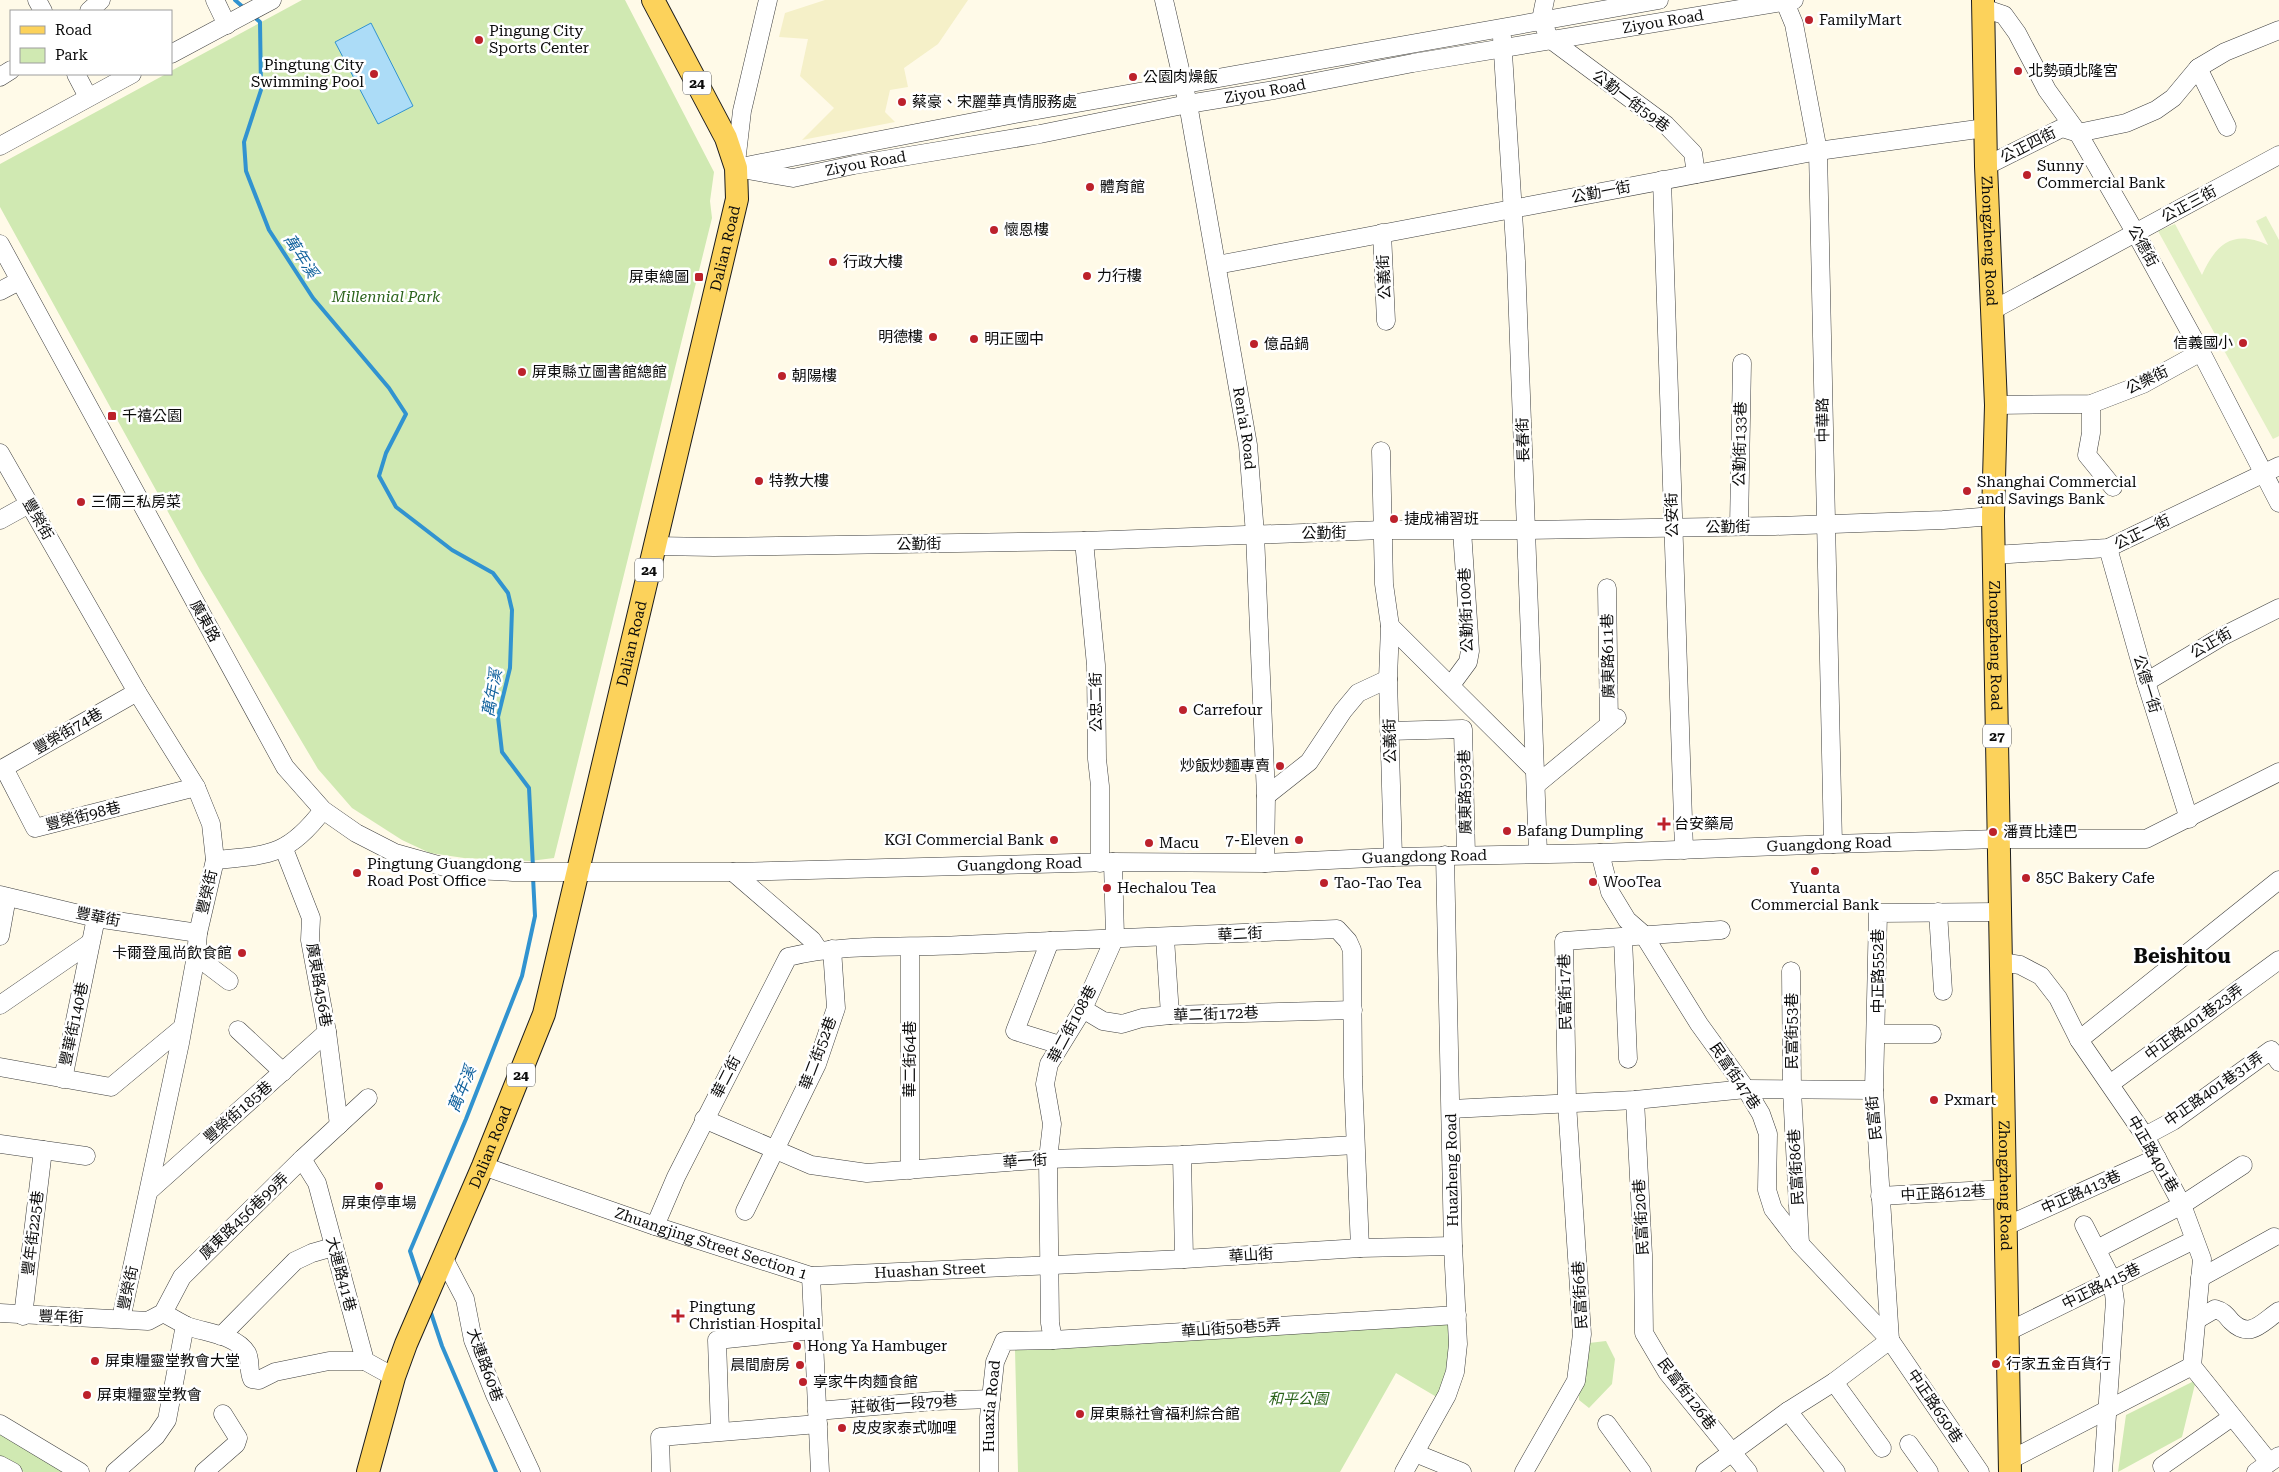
<svg xmlns="http://www.w3.org/2000/svg" width="2279" height="1472" font-family="'Roboto Serif','Noto Sans TC',serif">
<rect width="100%" height="100%" fill="#fffae8"/>
<path fill="#f5f0c8" d="M825,0H968L938,44L904,68L908,87L890,90L885,112L895,122L802,140L834,108L800,76L808,39L779,37L785,13Z"/>
<path fill="#d0e9b2" d="M302,0H625L714,172L710,201L712,218L554,858L530,861L464,858L430,853L402,840L352,808L318,769L200,570L0,207V164L166,74H171V71Z
M1456,1322V1357L1440,1399L1396,1373L1340,1472H1018L1015,1350L1025,1344Z
M1606,1341L1615,1359L1612,1384L1589,1408L1579,1400V1388L1589,1343Z
M2196,1380L2182,1437L2118,1472L2126,1415Z
M0,1429L70,1472H24L0,1457Z"/>
<path fill="#e2f0c4" d="M2266,216L2279,240V436L2273,439L2158,231L2175,224L2202,275C2216,244 2233,229 2268,245L2256,221Z"/>
<path fill="#acdcf7" stroke="#3193d0" d="M371,23L413,106L378,124L335,42Z"/>
<g fill="none" stroke-linecap="round" stroke-linejoin="round">
<path stroke="#3193d0" stroke-width="4" d="M235,0L244,8
M253,16L260,22L261,90L244,142L246,171L269,230L313,298L389,388L406,414L386,453L379,476L396,507L452,550L493,573L508,593L512,610L510,668L498,717L502,752L529,788L533,867
M422,1287L410,1251L466,1119L522,976L535,916L533,877
M430,1310L442,1346L496,1472"/>
<g stroke="#3e3e3e" stroke-width="19">
<g id="minor">
<path d="M37,0L43,11"/>
<path d="M215,0L227,25"/>
<path id="s1" d="M1164,0L1188,104L1248,445L1255,534L1266,796L1265,863"/>
<path d="M1545,0L1541,20L1550,39L1666,125L1693,153L1696,174"/>
<path d="M1784,0L1794,24L1818,151L1833,844"/>
<path d="M1983,8L2004,15L2017,33L2047,90L2078,133L2135,232L2201,352L2279,503"/>
<path d="M89,11L101,0"/>
<path d="M1502,37L1516,261L1538,853"/>
<path d="M171,54L272,0"/>
<path d="M2198,68L2227,127"/>
<path d="M76,74L88,97"/>
<path d="M0,77L11,70"/>
<path d="M0,146L132,74"/>
<path d="M736,163L742,111L768,0"/>
<path d="M746,166L1015,114L1659,0"/>
<path d="M1986,166L2062,128L2078,133L2126,123L2156,110L2173,98L2198,68L2225,52L2279,30"/>
<path id="s2" d="M736,168L793,178L854,165L1040,134L1188,104L1274,90L1413,63L1794,0"/>
<path d="M1662,180L1684,850"/>
<path d="M1382,233L1386,321"/>
<path id="s3" d="M0,244L285,767L323,810L356,833L395,853L452,869L513,872H733L1113,862L1265,863L1393,857L1600,853L1833,844L1998,839H2146L2279,772"/>
<path d="M1217,265L1818,151L1985,128"/>
<path d="M0,291L19,281"/>
<path d="M1993,310L2279,155"/>
<path d="M2091,404V433L2087,455L2113,487"/>
<path d="M1996,405L2091,404L2143,384L2201,352"/>
<path d="M1381,451L1384,584L1390,626L1388,679L1393,857"/>
<path d="M0,453L137,692L196,787L211,824L215,860L198,933L196,956L180,1043L121,1319"/>
<path d="M0,520L29,504"/>
<path d="M1739,526L1742,363"/>
<path d="M1084,541L1096,665L1097,759L1100,786V863"/>
<path d="M655,546L714,547L1084,541L1383,530H1526L1775,526L1943,520L1993,516"/>
<path d="M2108,548L2146,682L2189,819"/>
<path d="M1993,555L2108,548L2279,466"/>
<path d="M1607,588L1609,724"/>
<path d="M1390,626L1535,770"/>
<path d="M2146,682L2221,637L2279,608"/>
<path d="M1451,685L1468,662L1470,651L1462,530"/>
<path d="M1389,731L1463,729L1466,855"/>
<path d="M4,768L35,828L196,787"/>
<path d="M0,770L137,692"/>
<path d="M1536,785L1617,718"/>
<path d="M1266,796L1309,762L1343,711L1358,693L1388,679"/>
<path d="M284,849L311,918L310,940L327,1032L339,1125"/>
<path d="M1600,853L1610,892L1627,920L1643,934L1699,1024L1746,1089L1761,1114L1768,1134L1767,1190L1773,1209L1800,1244L1890,1340L1980,1472"/>
<path d="M215,860C269,855 288,856 323,810"/>
<path d="M733,872L812,940L818,949"/>
<path d="M0,895L96,918L198,933"/>
<path d="M1938,912L1943,991"/>
<path d="M0,936L7,897"/>
<path d="M1165,938L1170,1015"/>
<path d="M1623,938L1628,1059"/>
<path d="M1050,941L1015,1031L1060,1045"/>
<path d="M910,947V1170"/>
<path d="M196,956L229,981"/>
<path d="M2001,962L2020,965L2041,976L2058,998L2079,1040L2145,1136L2182,1205L2202,1259L2192,1366L2269,1462"/>
<path d="M1791,971L1792,1090L1800,1244"/>
<path d="M0,1005L90,943"/>
<path d="M1083,1009L1103,1021L1122,1024L1142,1018L1170,1015L1353,1010"/>
<path d="M238,1030L283,1072"/>
<path d="M1877,1034H1932"/>
<path d="M2079,1040L2279,880"/>
<path d="M0,1067L111,1087L182,1028"/>
<path d="M63,1079L96,918"/>
<path d="M2110,1084L2279,960"/>
<path d="M1635,1100L1643,1255L1644,1333L1667,1372L1748,1472"/>
<path d="M1451,1109L1635,1100L1746,1089L1874,1090"/>
<path d="M704,1119L811,1165L867,1173L1048,1159L1182,1155L1355,1145"/>
<path d="M2145,1136L2173,1121L2271,1050L2279,1062"/>
<path d="M0,1144L86,1156"/>
<path d="M1182,1155L1184,1259"/>
<path d="M302,1159L317,1183L365,1361L394,1377"/>
<path id="s4" d="M483,1166L655,1226L811,1276L1184,1259L1360,1248L1453,1246"/>
<path d="M149,1191L327,1032"/>
<path d="M1880,1196L2005,1189"/>
<path d="M745,1211L817,1064L836,1008L832,949"/>
<path d="M2084,1225L2112,1280L2115,1301L2103,1472"/>
<path d="M655,1226L676,1177L788,957C844,943 904,948 961,945C1086,939 1211,935 1337,929L1348,941L1352,950L1353,1077L1360,1248"/>
<path d="M2006,1226L2157,1158"/>
<path d="M2097,1249L2182,1205L2243,1165"/>
<path d="M443,1257L465,1299L473,1340L495,1395L531,1472"/>
<path d="M811,1276L820,1472"/>
<path d="M2200,1278L2274,1237"/>
<path d="M0,1313L148,1321L163,1313L182,1277L302,1159L368,1098"/>
<path d="M163,1313C171,1317 179,1322 187,1326C205,1333 235,1334 247,1353C251,1360 248,1371 252,1379L259,1380L275,1372L329,1361H365"/>
<path d="M23,1316L43,1150"/>
<path d="M2198,1319L2215,1309C2223,1311 2226,1315 2231,1321C2250,1340 2261,1323 2279,1311"/>
<path d="M2007,1332L2194,1240"/>
<path d="M221,1336L295,1261L312,1253L333,1247"/>
<path d="M1053,1340L1050,1323L1048,1159L1052,1124L1045,1084L1049,1064L1083,1009L1115,937L1113,862"/>
<path d="M1890,1340L1874,1090L1878,913L2000,912"/>
<path d="M1834,1382L1882,1448"/>
<path d="M817,1411L934,1401L991,1399"/>
<path d="M1788,1411L1836,1472"/>
<path d="M0,1424L80,1472"/>
<path d="M1607,1424L1642,1472"/>
<path d="M720,1431L717,1340L813,1330"/>
<path d="M1909,1444L1929,1472"/>
<path d="M1415,1453L1462,1472"/>
<path d="M2010,1460L2192,1366"/>
<path d="M0,1465L13,1472"/>
<path d="M2162,1466L2232,1417"/>
<path d="M115,1472L156,1436L167,1420L185,1325"/>
<path d="M204,1472L236,1444L238,1438L223,1414"/>
<path d="M661,1472L660,1437L818,1424"/>
<path id="s5" d="M989,1472V1417L995,1362L1004,1341L1053,1340L1457,1315"/>
<path d="M1404,1472L1447,1395L1455,1372L1458,1344L1453,1246L1445,855"/>
<path d="M1524,1472L1576,1381L1582,1334L1567,1103L1564,941L1721,930"/>
<path d="M1705,1472L1788,1411L1834,1382L1890,1340"/>
<path d="M2256,1472L2279,1456"/>
</g>
</g>
<g stroke="#1c1c1c" stroke-width="24">
<g id="major">
<path id="s6" d="M1983,0L1986,166L1996,405L1993,516L2010,1472"/>
<path id="s7" d="M368,1472L394,1377L406,1344L483,1166L544,1014L737,199L736,168L726,138L653,0"/>
</g>
</g>
<use href="#minor" stroke="#fff" stroke-width="18"/>
<use href="#major" stroke="#fcd25b" stroke-width="22"/>
</g>
<g fill="#bc212b" stroke="#fff" stroke-width="2">
<circle cx="1809" cy="20" r="5"/>
<circle cx="479" cy="40" r="5"/>
<circle cx="2018" cy="71" r="5"/>
<circle cx="374" cy="74" r="5"/>
<circle cx="1133" cy="77" r="5"/>
<circle cx="902" cy="102" r="5"/>
<circle cx="2027" cy="175" r="5"/>
<circle cx="1090" cy="187" r="5"/>
<circle cx="994" cy="230" r="5"/>
<circle cx="833" cy="262" r="5"/>
<circle cx="1087" cy="276" r="5"/>
<rect x="694" y="272" width="10" height="10" rx="2.5"/>
<circle cx="933" cy="337" r="5"/>
<circle cx="974" cy="339" r="5"/>
<circle cx="2243" cy="343" r="5"/>
<circle cx="1254" cy="344" r="5"/>
<circle cx="522" cy="372" r="5"/>
<circle cx="782" cy="376" r="5"/>
<rect x="107" y="411" width="10" height="10" rx="2.5"/>
<circle cx="759" cy="481" r="5"/>
<circle cx="1967" cy="491" r="5"/>
<circle cx="81" cy="502" r="5"/>
<circle cx="1394" cy="519" r="5"/>
<circle cx="1183" cy="710" r="5"/>
<circle cx="1280" cy="766" r="5"/>
<path d="M1661.5 816.5h5v5h5v5h-5v5h-5v-5h-5v-5h5z"/>
<circle cx="1507" cy="831" r="5"/>
<circle cx="1993" cy="832" r="5"/>
<circle cx="1054" cy="840" r="5"/>
<circle cx="1299" cy="840" r="5"/>
<circle cx="1149" cy="843" r="5"/>
<circle cx="1815" cy="871" r="5"/>
<circle cx="357" cy="873" r="5"/>
<circle cx="2026" cy="878" r="5"/>
<circle cx="1593" cy="882" r="5"/>
<circle cx="1324" cy="883" r="5"/>
<circle cx="1107" cy="888" r="5"/>
<circle cx="242" cy="953" r="5"/>
<circle cx="1934" cy="1100" r="5"/>
<circle cx="379" cy="1186" r="5"/>
<path d="M675.5 1308.5h5v5h5v5h-5v5h-5v-5h-5v-5h5z"/>
<circle cx="797" cy="1346" r="5"/>
<circle cx="95" cy="1361" r="5"/>
<circle cx="1996" cy="1364" r="5"/>
<circle cx="800" cy="1365" r="5"/>
<circle cx="803" cy="1382" r="5"/>
<circle cx="87" cy="1395" r="5"/>
<circle cx="1080" cy="1414" r="5"/>
<circle cx="842" cy="1428" r="5"/>
</g>
<g text-anchor="middle" dominant-baseline="central" stroke-width="5" stroke-linejoin="round" paint-order="stroke">
<g fill="#fff" stroke="#545454" stroke-width="1">
<rect x="683" y="71.5" width="28" height="23" rx="4"/>
<rect x="635" y="558.5" width="28" height="23" rx="4"/>
<rect x="1983" y="724.5" width="28" height="23" rx="4"/>
<rect x="507" y="1063.5" width="28" height="23" rx="4"/>
</g>
<g font-size="14" font-weight="bold" fill="#0b0b0b">
<text x="697" y="83">24</text>
<text x="649" y="570">24</text>
<text x="1997" y="736">27</text>
<text x="521" y="1075">24</text>
</g>
<g font-size="15" fill="#0b0b0b" stroke="#fff" text-anchor="start">
<text x="1819" y="20">FamilyMart</text>
<text x="489" y="31">Pingung City<tspan x="489" dy="17">Sports Center</tspan></text>
<text x="364" y="65" text-anchor="end">Pingtung City<tspan x="364" dy="17">Swimming Pool</tspan></text>
<text x="2028" y="71">北勢頭北隆宮</text>
<text x="1143" y="77">公園肉燥飯</text>
<text x="912" y="102">蔡豪、宋麗華真情服務處</text>
<text x="2037" y="166">Sunny<tspan x="2037" dy="17">Commercial Bank</tspan></text>
<text x="1100" y="187">體育館</text>
<text x="1004" y="230">懷恩樓</text>
<text x="843" y="262">行政大樓</text>
<text x="1097" y="276">力行樓</text>
<text x="689" y="277" text-anchor="end">屏東總圖</text>
<text x="923" y="337" text-anchor="end">明德樓</text>
<text x="984" y="339">明正國中</text>
<text x="2233" y="343" text-anchor="end">信義國小</text>
<text x="1264" y="344">億品鍋</text>
<text x="532" y="372">屏東縣立圖書館總館</text>
<text x="792" y="376">朝陽樓</text>
<text x="122" y="416">千禧公園</text>
<text x="769" y="481">特教大樓</text>
<text x="1977" y="482">Shanghai Commercial<tspan x="1977" dy="17">and Savings Bank</tspan></text>
<text x="91" y="502">三倆三私房菜</text>
<text x="1404" y="519">捷成補習班</text>
<text x="1193" y="710">Carrefour</text>
<text x="1270" y="766" text-anchor="end">炒飯炒麵專賣</text>
<text x="1674" y="824">台安藥局</text>
<text x="1517" y="831">Bafang Dumpling</text>
<text x="2003" y="832">潘賈比達巴</text>
<text x="1044" y="840" text-anchor="end">KGI Commercial Bank</text>
<text x="1289" y="840" text-anchor="end">7-Eleven</text>
<text x="1159" y="843">Macu</text>
<text x="367" y="864">Pingtung Guangdong<tspan x="367" dy="17">Road Post Office</tspan></text>
<text x="2036" y="878">85C Bakery Cafe</text>
<text x="1603" y="882">WooTea</text>
<text x="1334" y="883">Tao-Tao Tea</text>
<text x="1117" y="888">Hechalou Tea</text>
<text x="1815" y="888" text-anchor="middle">Yuanta<tspan x="1815" dy="17">Commercial Bank</tspan></text>
<text x="232" y="953" text-anchor="end">卡爾登風尚飲食館</text>
<text x="1944" y="1100">Pxmart</text>
<text x="379" y="1203" text-anchor="middle">屏東停車場</text>
<text x="689" y="1307">Pingtung<tspan x="689" dy="17">Christian Hospital</tspan></text>
<text x="807" y="1346">Hong Ya Hambuger</text>
<text x="105" y="1361">屏東糧靈堂教會大堂</text>
<text x="2006" y="1364">行家五金百貨行</text>
<text x="790" y="1365" text-anchor="end">晨間廚房</text>
<text x="813" y="1382">享家牛肉麵食館</text>
<text x="97" y="1395">屏東糧靈堂教會</text>
<text x="1090" y="1414">屏東縣社會福利綜合館</text>
<text x="852" y="1428">皮皮家泰式咖哩</text>
</g>
<g font-size="15" fill="#0b0b0b" stroke="#fff">
<text stroke="none"><textPath href="#s2" startOffset="942">Ziyou Road</textPath></text>
<text stroke="none"><textPath href="#s2" startOffset="538">Ziyou Road</textPath></text>
<text transform="translate(1631 101) rotate(37)">公勤一街59巷</text>
<text transform="translate(2028 145) rotate(-27)">公正四街</text>
<text stroke="none"><textPath href="#s2" startOffset="132">Ziyou Road</textPath></text>
<text transform="translate(1601 192) rotate(-11)">公勤一街</text>
<text transform="translate(2189 204) rotate(-28)">公正三街</text>
<text stroke="none"><textPath href="#s6" startOffset="241">Zhongzheng Road</textPath></text>
<text transform="translate(2143 246) rotate(61)">公德街</text>
<text stroke="none"><textPath href="#s7" startOffset="1278">Dalian Road</textPath></text>
<text transform="translate(1384 277) rotate(-93)">公義街</text>
<text transform="translate(2147 380) rotate(-26)">公樂街</text>
<text transform="translate(1823 420) rotate(-91)">中華路</text>
<text stroke="none"><textPath href="#s1" startOffset="436">Ren'ai Road</textPath></text>
<text transform="translate(1523 440) rotate(-92)">長春街</text>
<text transform="translate(1740 444) rotate(-89)">公勤街133巷</text>
<text transform="translate(1672 515) rotate(-92)">公安街</text>
<text transform="translate(38 519) rotate(60)">豐榮街</text>
<text transform="translate(1728 527) rotate(-1)">公勤街</text>
<text transform="translate(2142 532) rotate(-26)">公正一街</text>
<text transform="translate(1324 533) rotate(-1)">公勤街</text>
<text transform="translate(919 544) rotate(-1)">公勤街</text>
<text transform="translate(1466 610) rotate(-92)">公勤街100巷</text>
<text transform="translate(205 621) rotate(61)">廣東路</text>
<text stroke="none"><textPath href="#s7" startOffset="872">Dalian Road</textPath></text>
<text transform="translate(2211 643) rotate(-30)">公正街</text>
<text stroke="none"><textPath href="#s6" startOffset="646">Zhongzheng Road</textPath></text>
<text transform="translate(1608 656) rotate(-91)">廣東路611巷</text>
<text transform="translate(2147 684) rotate(73)">公德一街</text>
<text transform="translate(1096 702) rotate(-91)">公忠二街</text>
<text transform="translate(68 731) rotate(-30)">豐榮街74巷</text>
<text transform="translate(1390 741) rotate(-92)">公義街</text>
<text transform="translate(1465 792) rotate(-91)">廣東路593巷</text>
<text transform="translate(83 816) rotate(-14)">豐榮街98巷</text>
<text stroke="none"><textPath href="#s3" startOffset="2174">Guangdong Road</textPath></text>
<text stroke="none"><textPath href="#s3" startOffset="1769">Guangdong Road</textPath></text>
<text stroke="none"><textPath href="#s3" startOffset="1364">Guangdong Road</textPath></text>
<text transform="translate(207 892) rotate(-77)">豐榮街</text>
<text transform="translate(98 917) rotate(11)">豐華街</text>
<text transform="translate(1240 934) rotate(-3)">華二街</text>
<text transform="translate(1878 971) rotate(-90)">中正路552巷</text>
<text transform="translate(319 985) rotate(80)">廣東路456巷</text>
<text transform="translate(1565 992) rotate(-91)">民富街17巷</text>
<text transform="translate(1216 1014) rotate(-2)">華二街172巷</text>
<text transform="translate(2194 1022) rotate(-36)">中正路401巷23弄</text>
<text transform="translate(74 1024) rotate(-78)">豐華街140巷</text>
<text transform="translate(1072 1024) rotate(-62)">華二街108巷</text>
<text transform="translate(1792 1031) rotate(-90)">民富街53巷</text>
<text transform="translate(818 1053) rotate(-69)">華二街52巷</text>
<text transform="translate(910 1059) rotate(-90)">華二街64巷</text>
<text transform="translate(1735 1076) rotate(56)">民富街47巷</text>
<text transform="translate(726 1077) rotate(-63)">華二街</text>
<text transform="translate(2214 1089) rotate(-35)">中正路401巷31弄</text>
<text transform="translate(238 1112) rotate(-41)">豐榮街185巷</text>
<text transform="translate(1874 1118) rotate(-96)">民富街</text>
<text stroke="none"><textPath href="#s7" startOffset="348">Dalian Road</textPath></text>
<text transform="translate(2153 1154) rotate(60)">中正路401巷</text>
<text transform="translate(1025 1161) rotate(-4)">華一街</text>
<text transform="translate(1796 1167) rotate(-93)">民富街86巷</text>
<text transform="translate(1452 1170) rotate(-91)">Huazheng Road</text>
<text stroke="none"><textPath href="#s6" startOffset="1186">Zhongzheng Road</textPath></text>
<text transform="translate(2081 1192) rotate(-24)">中正路413巷</text>
<text transform="translate(1943 1193) rotate(-3)">中正路612巷</text>
<text transform="translate(244 1216) rotate(-44)">廣東路456巷99弄</text>
<text transform="translate(1641 1217) rotate(-93)">民富街20巷</text>
<text transform="translate(33 1233) rotate(-83)">豐年街225巷</text>
<text stroke="none"><textPath href="#s4" startOffset="241">Zhuangjing Street Section 1</textPath></text>
<text transform="translate(1251 1255) rotate(-4)">華山街</text>
<text stroke="none"><textPath href="#s4" startOffset="465">Huashan Street</textPath></text>
<text transform="translate(341 1274) rotate(75)">大連路41巷</text>
<text transform="translate(2101 1286) rotate(-26)">中正路415巷</text>
<text transform="translate(128 1288) rotate(-78)">豐榮街</text>
<text transform="translate(1580 1295) rotate(-93)">民富街6巷</text>
<text transform="translate(61 1317) rotate(2)">豐年街</text>
<text transform="translate(1231 1328) rotate(-4)">華山街50巷5弄</text>
<text transform="translate(485 1365) rotate(70)">大連路60巷</text>
<text transform="translate(1687 1394) rotate(53)">民富街126巷</text>
<text transform="translate(904 1404) rotate(-4)">莊敬街一段79巷</text>
<text stroke="none"><textPath href="#s5" startOffset="66">Huaxia Road</textPath></text>
<text transform="translate(1935 1406) rotate(56)">中正路650巷</text>
</g>
<g font-size="15" font-style="italic" fill="#2b631b" stroke="#fff">
<text x="386" y="297">Millennial Park</text>
<text x="1298" y="1399">和平公園</text>
</g>
<g font-size="16" font-style="italic" fill="#13639e" stroke="#fff">
<text transform="translate(301 256) rotate(57)">萬年溪</text>
<text transform="translate(492 693) rotate(-80)">萬年溪</text>
<text transform="translate(462 1089) rotate(-68)">萬年溪</text>
</g>
<g font-size="20" font-weight="bold" fill="#0b0b0b" stroke="#fff">
<text x="2182" y="956">Beishitou</text>
</g>
</g>
<rect x="10" y="10" width="162" height="65" fill="#ffffff" stroke="#9d9d9d"/>
<rect x="20" y="26" width="25" height="8" fill="#fcd25b" stroke="#9d9d9d"/>
<text x="55" y="35" font-size="15" fill="#0b0b0b">Road</text>
<rect x="20" y="48" width="25" height="15" fill="#d0e9b2" stroke="#9d9d9d"/>
<text x="55" y="60" font-size="15" fill="#0b0b0b">Park</text>
</svg>
